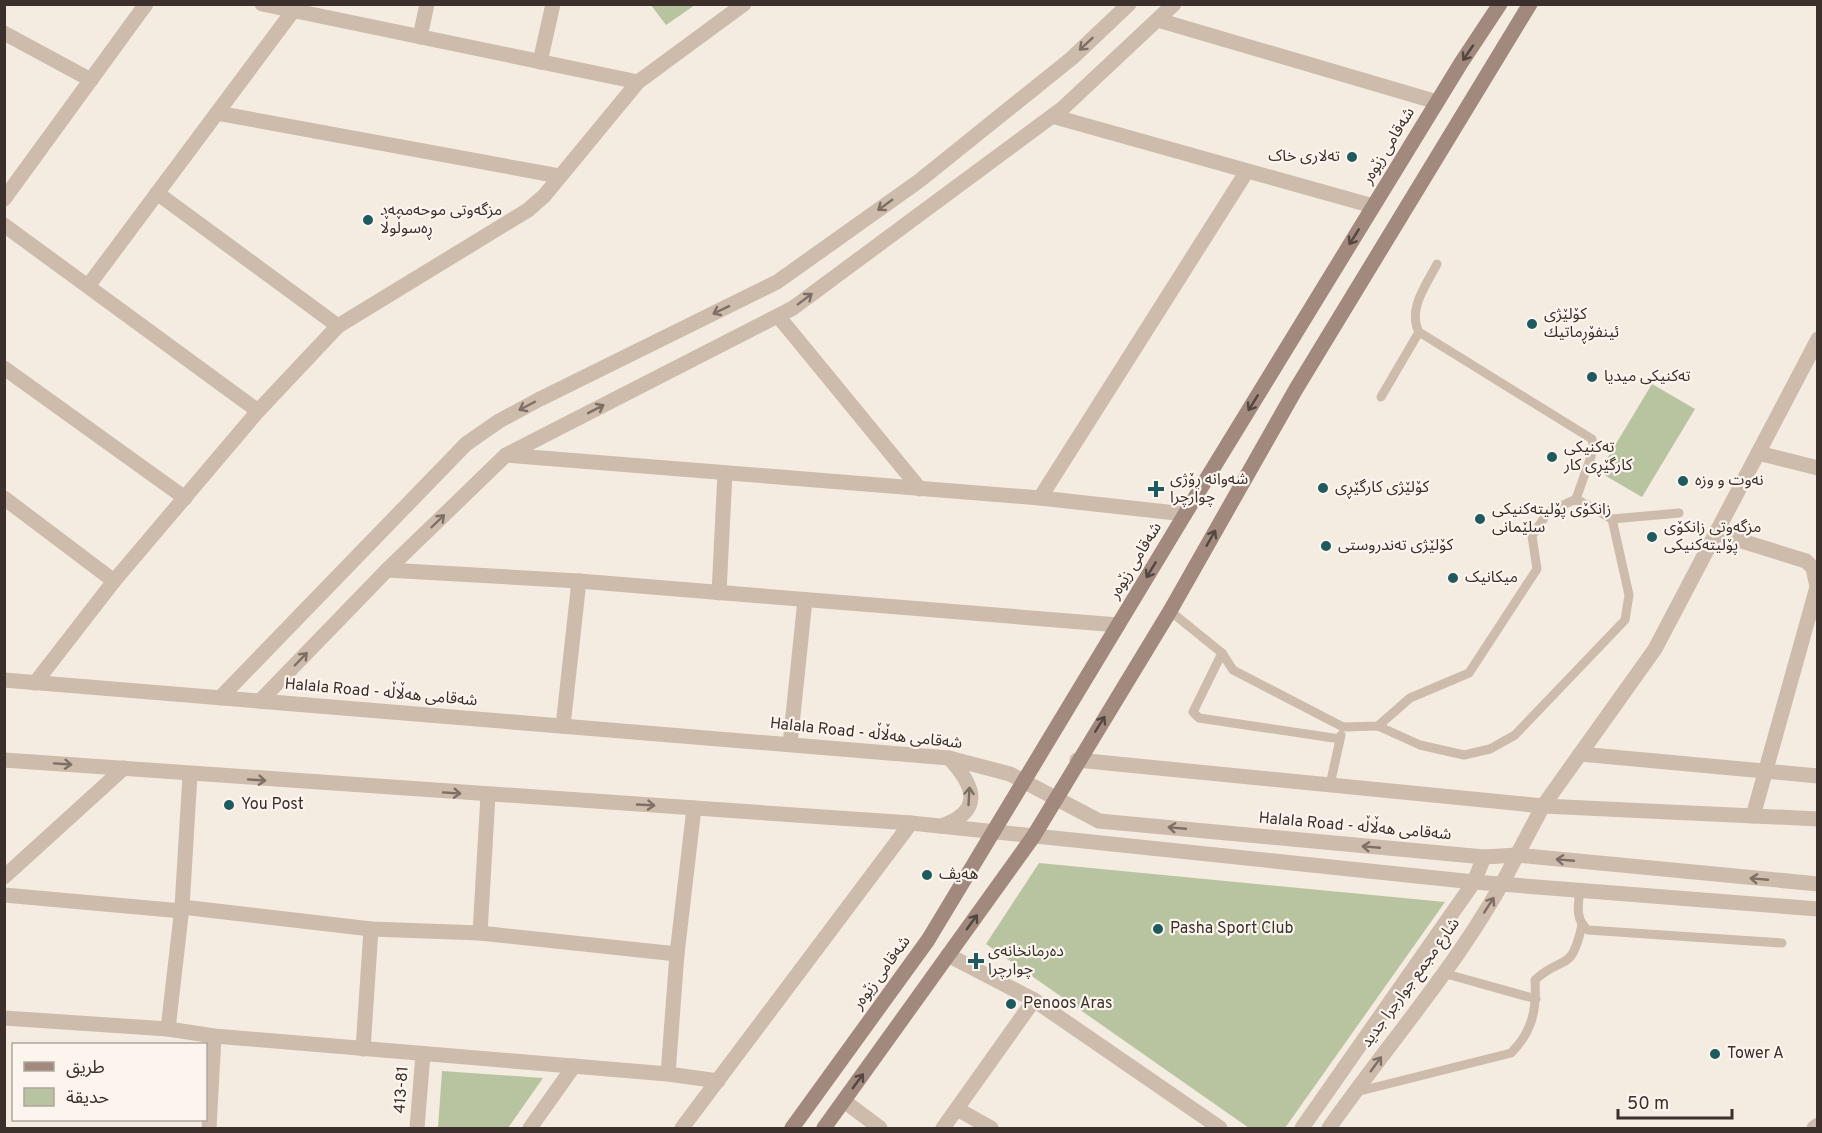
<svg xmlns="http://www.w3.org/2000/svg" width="1822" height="1133" font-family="Overpass,'Noto Sans Arabic',sans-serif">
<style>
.green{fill:#b8c4a0}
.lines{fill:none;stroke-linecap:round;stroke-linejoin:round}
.service{stroke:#cdbbac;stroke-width:9}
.minor{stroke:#cdbbac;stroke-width:15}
.tertiary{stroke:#cdbbac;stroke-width:15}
.secondary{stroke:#a18a7d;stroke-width:15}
.oneway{stroke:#7d6f65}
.oneway2{stroke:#544640}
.poi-dot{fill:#1f5a5e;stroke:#fbf5ee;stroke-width:2}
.labels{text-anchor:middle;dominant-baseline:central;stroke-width:4.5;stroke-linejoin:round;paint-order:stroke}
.street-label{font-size:16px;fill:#3b302b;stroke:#fbf5ee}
.poi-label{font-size:16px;fill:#3b302b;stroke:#fbf5ee;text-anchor:start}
</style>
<rect width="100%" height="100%" fill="#f4ebe1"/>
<!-- green -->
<g class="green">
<path d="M 651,5 L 695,5 L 666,25 Z"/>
<path d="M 1652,384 L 1695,409 L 1642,497 L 1599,472 Z"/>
<path d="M 1039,863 L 1445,902 L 1285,1128 L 1249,1128 L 986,944 Z"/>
<path d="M 442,1071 L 543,1078 L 508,1128 L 438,1128 Z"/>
</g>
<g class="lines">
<!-- service -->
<g class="service">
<path d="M 1437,264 C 1427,284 1407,309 1419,332 L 1592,439 L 1594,448 L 1576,499"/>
<path d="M 1381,397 L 1419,332"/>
<path d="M 1170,611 L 1222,653 L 1233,670 L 1343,727 L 1378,726 L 1410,698 L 1469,673 L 1537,569 L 1532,536 L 1548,512 L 1576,499 L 1612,519 L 1679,513"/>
<path d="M 1222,653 L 1193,712 L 1199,718 L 1340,739"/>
<path d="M 1378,726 L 1420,745 L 1464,755 L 1490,749 L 1515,735 L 1625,620 L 1629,595 L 1612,519"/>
<path d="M 1330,785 L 1341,735"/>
<path d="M 1580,890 C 1578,905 1575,920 1588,930 L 1782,943"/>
<path d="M 1443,973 L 1536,999"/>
<path d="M 1356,1092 L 1511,1053 C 1532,1032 1537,1010 1535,980 C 1564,953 1571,975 1582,925"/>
</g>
<!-- minor -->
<g class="minor">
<path d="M 262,4 L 638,82"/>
<path d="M 1158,20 L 1437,102"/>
<path d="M 4,33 L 91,80"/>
<path d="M 420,37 L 427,4"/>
<path d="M 540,62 L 553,4"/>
<path d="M 217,113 L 559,176"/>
<path d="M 1052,116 L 1373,206"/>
<path d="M 157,193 L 338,326"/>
<path d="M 4,199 L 146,4"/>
<path d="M 4,225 L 258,411"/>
<path d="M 88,286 L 293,11"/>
<path d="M 778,316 L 920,489"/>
<path d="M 4,368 L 185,498"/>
<path d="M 1758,453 L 1818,468"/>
<path d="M 506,455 L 1040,498 L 1185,514"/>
<path d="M 4,498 L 114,581"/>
<path d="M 1040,498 L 1247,171"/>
<path d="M 1716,533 L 1806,561 L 1813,568 L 1817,587 L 1753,816"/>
<path d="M 387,570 L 579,581 L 1118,625"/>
<path d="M 719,593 L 725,473"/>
<path d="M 35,683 L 114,581 L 258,411 L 338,326 L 528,210 L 544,196 L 638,82 L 744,4"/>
<path d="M 220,698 L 466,444 L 499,421 L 538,400 L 777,282 L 919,181 L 1072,58 L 1129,4"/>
<path d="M 260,701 L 387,570 L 506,455 L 793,308 L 1063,108 L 1174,4"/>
<path d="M 563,726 L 579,581"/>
<path d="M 790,744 L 805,600"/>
<path d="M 1580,754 L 1818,776"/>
<path d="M 1077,760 L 1543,806 L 1818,819"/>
<path d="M 1517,855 L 1543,806 L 1655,649 L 1818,339"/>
<path d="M 4,877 L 124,768"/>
<path d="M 4,895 L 182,911"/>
<path d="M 182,907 L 371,929 L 480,933 L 677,954"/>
<path d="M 480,933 L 488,795"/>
<path d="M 948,955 L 1034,1000 L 1220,1128"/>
<path d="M 4,1018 L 168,1029 L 214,1036 L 668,1074 L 718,1081"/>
<path d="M 168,1029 L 182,907 L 190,775"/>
<path d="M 363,1049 L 371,929"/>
<path d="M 668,1074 L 677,954 L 694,808"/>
<path d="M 844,1101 L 880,1128"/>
<path d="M 957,1109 L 991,1128"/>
<path d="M 209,1128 L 214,1036"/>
<path d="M 417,1128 L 423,1054"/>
<path d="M 530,1128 L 574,1066"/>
<path d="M 682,1128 L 911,823"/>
<path d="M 943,1128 L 1034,1000"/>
<path d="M 1814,1128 L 1818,1125"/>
</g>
<!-- tertiary -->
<g class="tertiary">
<path d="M 4,680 L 949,758 L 1010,774 L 1099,821 L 1484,857 L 1517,855 L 1818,884"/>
<path d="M 4,760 L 911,823 L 1474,882 L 1818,909"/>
<path d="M 941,826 C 985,811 974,785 949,758"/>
<path d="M 1302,1128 L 1474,882 L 1484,857"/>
<path d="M 1329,1128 C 1392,1038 1468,954 1517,855"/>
</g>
<!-- secondary -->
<g class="secondary">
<path d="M 792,1128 L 928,940 L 1185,514 L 1461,63 L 1500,4"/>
<path d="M 824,1128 L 1033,837 L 1170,611 L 1296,389 L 1530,4"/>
</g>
</g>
<!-- one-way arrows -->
<defs><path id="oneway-shaft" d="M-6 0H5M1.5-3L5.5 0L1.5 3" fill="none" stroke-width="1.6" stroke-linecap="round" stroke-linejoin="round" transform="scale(1.5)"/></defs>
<g class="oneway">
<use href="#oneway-shaft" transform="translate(1086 44) rotate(137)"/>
<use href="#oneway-shaft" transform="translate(885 205) rotate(144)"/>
<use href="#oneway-shaft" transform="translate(805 299) rotate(-37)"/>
<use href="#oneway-shaft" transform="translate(721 310) rotate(154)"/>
<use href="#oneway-shaft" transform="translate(527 406) rotate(152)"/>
<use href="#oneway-shaft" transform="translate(596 409) rotate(-27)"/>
<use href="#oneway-shaft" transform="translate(438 521) rotate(-44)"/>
<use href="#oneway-shaft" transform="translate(301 659) rotate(-46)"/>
<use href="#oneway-shaft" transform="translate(63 764) rotate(4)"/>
<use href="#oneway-shaft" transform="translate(257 780) rotate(4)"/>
<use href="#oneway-shaft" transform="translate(452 793) rotate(4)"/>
<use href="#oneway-shaft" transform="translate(969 796) rotate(-87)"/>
<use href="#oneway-shaft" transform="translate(646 805) rotate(3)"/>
<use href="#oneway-shaft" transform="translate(1177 828) rotate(-175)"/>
<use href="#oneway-shaft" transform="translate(1371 847) rotate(-175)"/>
<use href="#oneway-shaft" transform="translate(1565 860) rotate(-175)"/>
<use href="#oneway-shaft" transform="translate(1759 879) rotate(-175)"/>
<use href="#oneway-shaft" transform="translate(1489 905) rotate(-57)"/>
<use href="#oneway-shaft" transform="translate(1376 1064) rotate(-54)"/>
</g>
<g class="oneway2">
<use href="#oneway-shaft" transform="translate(1468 53) rotate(124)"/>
<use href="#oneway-shaft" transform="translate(1354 237) rotate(122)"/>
<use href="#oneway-shaft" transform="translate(1253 403) rotate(122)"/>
<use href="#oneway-shaft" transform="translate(1211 538) rotate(-60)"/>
<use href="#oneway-shaft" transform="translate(1151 570) rotate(121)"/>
<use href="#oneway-shaft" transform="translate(1100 724) rotate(-58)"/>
<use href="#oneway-shaft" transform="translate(972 922) rotate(-54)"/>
<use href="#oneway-shaft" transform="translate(858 1081) rotate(-54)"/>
</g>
<!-- markers -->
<g class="poi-dot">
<circle cx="1352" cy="157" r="6"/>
<circle cx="368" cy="220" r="6"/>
<circle cx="1532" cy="324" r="6"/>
<circle cx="1592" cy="377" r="6"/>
<circle cx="1552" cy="457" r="6"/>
<circle cx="1683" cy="481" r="6"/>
<circle cx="1323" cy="488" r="6"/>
<path d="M1153 480h6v6h6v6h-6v6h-6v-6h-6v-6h6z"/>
<circle cx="1480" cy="519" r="6"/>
<circle cx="1652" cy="537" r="6"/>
<circle cx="1326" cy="546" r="6"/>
<circle cx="1453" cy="578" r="6"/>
<circle cx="229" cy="805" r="6"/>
<circle cx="927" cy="875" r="6"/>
<circle cx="1158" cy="929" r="6"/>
<path d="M973 952h6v6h6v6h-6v6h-6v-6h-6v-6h6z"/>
<circle cx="1011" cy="1004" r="6"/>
<circle cx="1715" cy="1054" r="6"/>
</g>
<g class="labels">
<!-- street labels -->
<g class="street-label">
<text transform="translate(1389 146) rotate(-59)">شەقامی زێوەر</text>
<text transform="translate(1136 561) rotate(-59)">شەقامی زێوەر</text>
<text transform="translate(381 693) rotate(5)">Halala Road - شەقامی هەڵاڵە</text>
<text transform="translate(866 734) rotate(6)">Halala Road - شەقامی هەڵاڵە</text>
<text transform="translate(1355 827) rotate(5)">Halala Road - شەقامی هەڵاڵە</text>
<text transform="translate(882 973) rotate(-54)">شەقامی زێوەر</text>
<text transform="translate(1411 983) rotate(-54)">شارع مجمع جوارجرا جديد</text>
<text transform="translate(402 1090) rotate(-86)">413-81</text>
</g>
<!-- poi labels -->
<g class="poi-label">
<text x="1340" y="157" text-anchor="end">تەلاری خاک</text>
<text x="380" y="211">مزگەوتی موحەممەد<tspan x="380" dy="18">ڕەسوڵوڵا</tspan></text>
<text x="1544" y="315">کۆلێژی<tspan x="1544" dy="18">ئینفۆڕماتیك</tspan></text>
<text x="1604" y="377">تەکنیکی میدیا</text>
<text x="1564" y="448">تەکنیکی<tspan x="1564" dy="18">کارگێڕی کار</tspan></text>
<text x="1170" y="480">شەوانە ڕۆژی<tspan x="1170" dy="18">چوارچرا</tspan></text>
<text x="1695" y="481">نەوت و وزە</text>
<text x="1335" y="488">کۆلێژی کارگێڕی</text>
<text x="1492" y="510">زانکۆی پۆلیتەکنیکی<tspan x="1492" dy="18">سلێمانی</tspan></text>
<text x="1664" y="528">مزگەوتی زانکۆی<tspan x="1664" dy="18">پۆلیتەکنیکی</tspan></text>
<text x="1338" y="546">کۆلێژی تەندروستی</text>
<text x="1465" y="578">میکانیک</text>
<text x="241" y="805">You Post</text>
<text x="939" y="875">ھەیڤ</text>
<text x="1170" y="929">Pasha Sport Club</text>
<text x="988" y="952">دەرمانخانەی<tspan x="988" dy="18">چوارچرا</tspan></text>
<text x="1023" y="1004">Penoos Aras</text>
<text x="1727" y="1054">Tower A</text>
</g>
</g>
<!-- border -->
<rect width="1822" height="1133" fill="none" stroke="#3b302b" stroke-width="12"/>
<!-- legend -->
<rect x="12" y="1043" width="195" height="78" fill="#fbf5ee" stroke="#aea6a0" stroke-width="1.5"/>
<rect x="24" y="1062" width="30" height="9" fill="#a18a7d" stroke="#aea6a0" stroke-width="1.5"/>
<text x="66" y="1073" font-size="18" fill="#3b302b">طريق</text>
<rect x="24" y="1088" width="30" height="18" fill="#b8c4a0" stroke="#aea6a0" stroke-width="1.5"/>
<text x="66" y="1103" font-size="18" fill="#3b302b">حديقة</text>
<!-- scale -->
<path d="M1618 1109v9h114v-9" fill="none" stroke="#3b302b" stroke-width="3"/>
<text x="1627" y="1109" font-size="18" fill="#3b302b" stroke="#fbf5ee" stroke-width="4.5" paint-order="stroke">50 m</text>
</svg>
